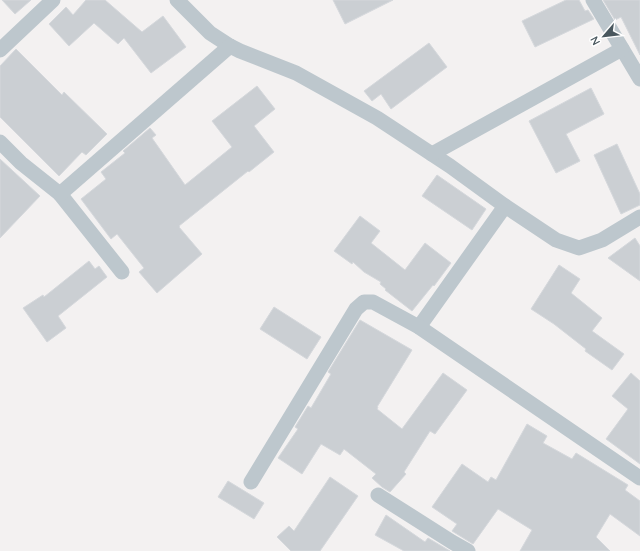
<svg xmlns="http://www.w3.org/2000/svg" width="640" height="551" font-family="Quicksand,sans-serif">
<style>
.building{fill:#cbcfd3;stroke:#d5d8dc}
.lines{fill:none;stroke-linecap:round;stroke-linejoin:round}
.street{stroke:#bdc7cd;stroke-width:15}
</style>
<rect width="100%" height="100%" fill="#f3f1f1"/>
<!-- building -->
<g class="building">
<path d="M 2,0 L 31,0 L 15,14 Z"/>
<path d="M 86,0 L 105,0 L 142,32 L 163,16 L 186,47 L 151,73 L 124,38 L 118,44 L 94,23 L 69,46 L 49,24 L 66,7 L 73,15 Z"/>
<path d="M 333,0 L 393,0 L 345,24 Z"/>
<path d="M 566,0 L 579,0 L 585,11 L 588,10 L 594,19 L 535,47 L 522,21 Z"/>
<path d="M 603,0 L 640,0 L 640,55 L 621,17 L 615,20 Z"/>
<path d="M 429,43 L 447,67 L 391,109 L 381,94 L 372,101 L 364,91 Z"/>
<path d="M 16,49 L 62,95 L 64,92 L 107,134 L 86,155 L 82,152 L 59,176 L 0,117 L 0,66 Z"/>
<path d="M 257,86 L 275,109 L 254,126 L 274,152 L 249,172 L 248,171 L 179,226 L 180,227 L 179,227 L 202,254 L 157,293 L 139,272 L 144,268 L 117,234 L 111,239 L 81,199 L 106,179 L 101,172 L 125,153 L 123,151 L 150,128 L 156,135 L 152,138 L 185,185 L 232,147 L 212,121 Z"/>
<path d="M 591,88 L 604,114 L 566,134 L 580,161 L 556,173 L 529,121 Z"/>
<path d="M 617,144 L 640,194 L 640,205 L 621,214 L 594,155 Z"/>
<path d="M 0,159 L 40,196 L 0,238 Z"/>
<path d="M 437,175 L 486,209 L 472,230 L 422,196 Z"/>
<path d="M 360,216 L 380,231 L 371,243 L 405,270 L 425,243 L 451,263 L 434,286 L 433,285 L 412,311 L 385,290 L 386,289 L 380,284 L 381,282 L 364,272 L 353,262 L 352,264 L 334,251 Z"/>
<path d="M 635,238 L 640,246 L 640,281 L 608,258 Z"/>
<path d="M 89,261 L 95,269 L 99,266 L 107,277 L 58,316 L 66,328 L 47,342 L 23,308 L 43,295 L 44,297 Z"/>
<path d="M 559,265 L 580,279 L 571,293 L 602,318 L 592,331 L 624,354 L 612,370 L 585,351 L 586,349 L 554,324 L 531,309 Z"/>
<path d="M 274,307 L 321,337 L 307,359 L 260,329 Z"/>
<path d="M 360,320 L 412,350 L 377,407 L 378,407 L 377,409 L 402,429 L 443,373 L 467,390 L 435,434 L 430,431 L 404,472 L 406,474 L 390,492 L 382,487 L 372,478 L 376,474 L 344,449 L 340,455 L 321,444 L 302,474 L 278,458 L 298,429 L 295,427 L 308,406 L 311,408 L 331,374 L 328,372 Z"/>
<path d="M 631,373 L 640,381 L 640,464 L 606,439 L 628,409 L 612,396 Z"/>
<path d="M 527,424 L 547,436 L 543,443 L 572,459 L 576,453 L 628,485 L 625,490 L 640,501 L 640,536 L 610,514 L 596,537 L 610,551 L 520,551 L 532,530 L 498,509 L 473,544 L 452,531 L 457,524 L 432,507 L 462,464 L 488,482 L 491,477 L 496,480 Z"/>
<path d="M 330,477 L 358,496 L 320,551 L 291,551 L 277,537 L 289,526 L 294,531 Z"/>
<path d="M 228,481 L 264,503 L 254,519 L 218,497 Z"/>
<path d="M 386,515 L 425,542 L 428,538 L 450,551 L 404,551 L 375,535 Z"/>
</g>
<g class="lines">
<!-- street -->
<g class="street">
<path d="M 177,0 L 210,33 L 230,46 L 240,51 L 296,73 L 377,118 L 450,166 L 505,206 L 556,240 L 579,248 L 602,240 L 640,217"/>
<path d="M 593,0 L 640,79"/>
<path d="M 0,50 L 53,0"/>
<path d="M 0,142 L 21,163 L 60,194 L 122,272"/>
<path d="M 432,154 L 622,49"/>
<path d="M 60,194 L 230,46"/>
<path d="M 419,327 L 505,206"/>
<path d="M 251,482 L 356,309 L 364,302 L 373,302 L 419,327 L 640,478"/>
<path d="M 378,495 L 452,542 L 468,551"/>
</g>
</g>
<!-- north arrow -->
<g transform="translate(604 36) rotate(242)" stroke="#ffffff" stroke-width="3" paint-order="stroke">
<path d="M0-3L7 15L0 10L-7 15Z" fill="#49575e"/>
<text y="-6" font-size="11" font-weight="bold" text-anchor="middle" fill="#49575e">N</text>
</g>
</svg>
